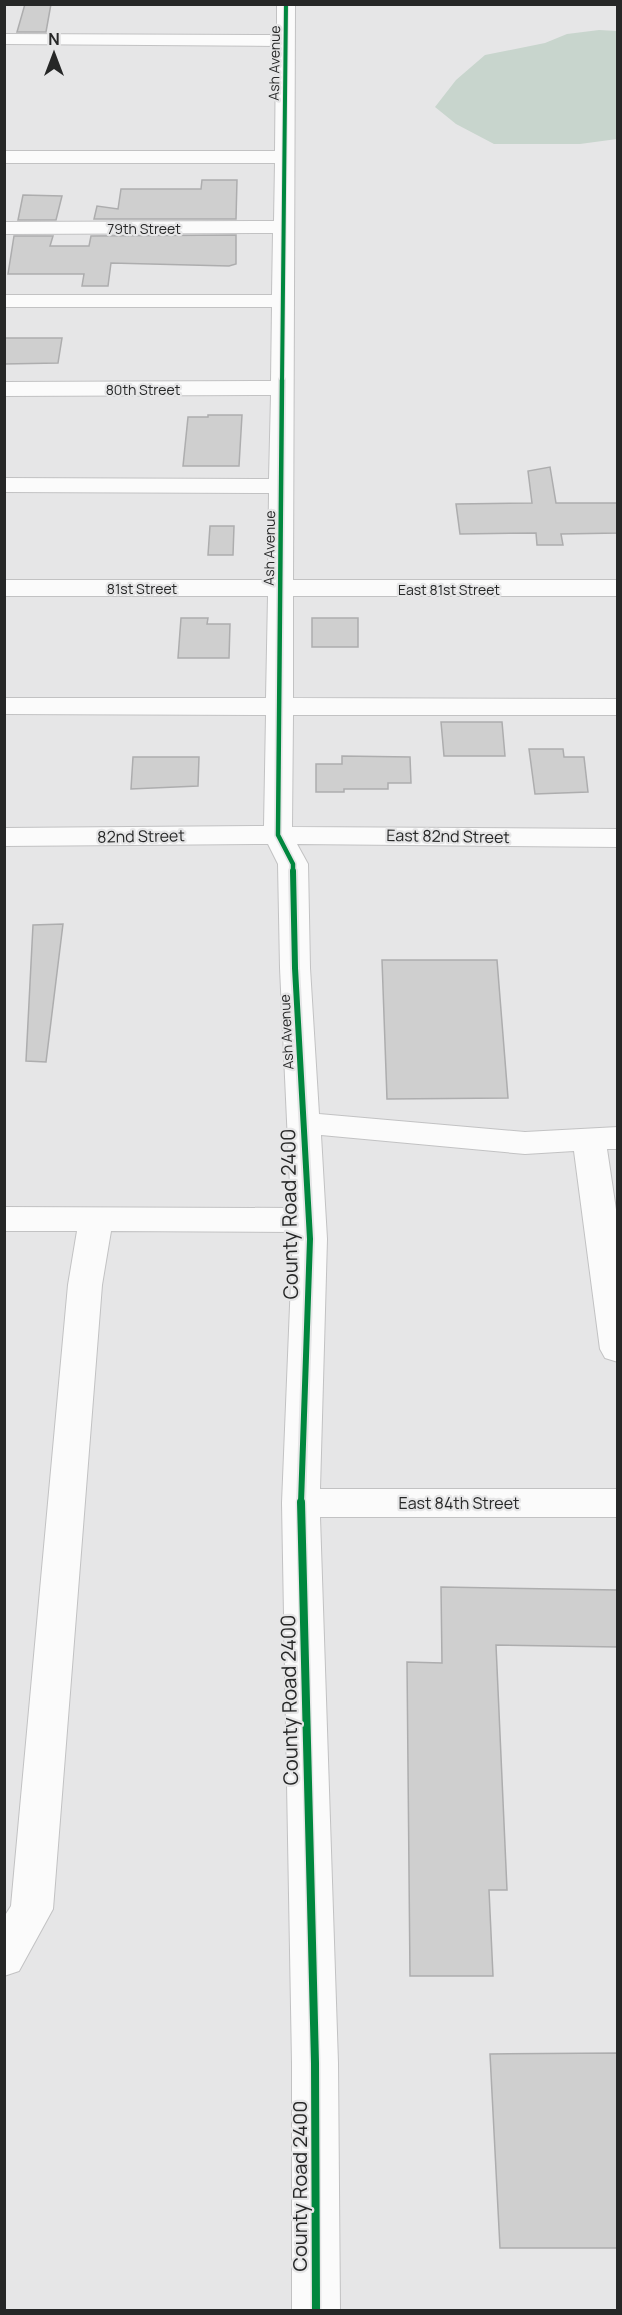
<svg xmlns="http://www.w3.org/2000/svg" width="622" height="2315" font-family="Manrope,sans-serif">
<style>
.green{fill:#c8d5cd}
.building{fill:#cfcfcf;stroke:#adadae;stroke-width:1.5}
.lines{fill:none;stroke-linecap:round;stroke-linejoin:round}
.minor-casing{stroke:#c2c2c3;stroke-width:2}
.minor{fill:#fbfbfb;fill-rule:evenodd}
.cycleway-far3-casing{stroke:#e6e6e7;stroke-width:6}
.cycleway-far2-casing{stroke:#e6e6e7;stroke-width:8}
.cycleway-far1-casing{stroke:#e6e6e7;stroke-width:10}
.cycleway-casing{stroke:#e6e6e7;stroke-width:11}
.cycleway-far3{stroke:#00873e;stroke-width:4}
.cycleway-far2{stroke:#00873e;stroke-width:4.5}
.cycleway-far1{stroke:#00873e;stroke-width:6}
.cycleway{stroke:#00873e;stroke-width:8}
.labels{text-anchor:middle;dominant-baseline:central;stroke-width:4.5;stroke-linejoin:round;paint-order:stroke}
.far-street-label{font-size:14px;fill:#262727;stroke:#e6e6e7}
.street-label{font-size:16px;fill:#262727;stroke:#e6e6e7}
.near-street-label{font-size:20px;fill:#262727;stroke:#e6e6e7}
</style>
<rect width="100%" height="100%" fill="#e6e6e7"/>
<!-- green -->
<path class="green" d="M 599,30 L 617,31 L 617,139 L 580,144 L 494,144 L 456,124 L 435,107 L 456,80 L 485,55 L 545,43 L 567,34 Z"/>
<!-- building -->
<g class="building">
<path d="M 25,4 L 51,4 L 46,32 L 17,32 Z"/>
<path d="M 202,180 L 237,180 L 236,219 L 94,219 L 97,206 L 118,209 L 121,189 L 201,189 Z"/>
<path d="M 23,195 L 62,196 L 56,220 L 18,220 Z"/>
<path d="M 236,235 L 236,264 L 229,266 L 111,263 L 108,286 L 82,286 L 84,274 L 8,274 L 14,236 L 53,236 L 50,246 L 89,246 L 91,236 Z"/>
<path d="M 4,338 L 62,338 L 58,363 L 4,364 Z"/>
<path d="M 208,415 L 242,415 L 239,466 L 183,466 L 188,417 L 208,417 Z"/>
<path d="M 550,467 L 556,503 L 618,503 L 618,533 L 561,534 L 563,545 L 537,545 L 536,533 L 460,534 L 456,504 L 532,503 L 528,471 Z"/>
<path d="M 210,526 L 234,526 L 233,555 L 208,555 Z"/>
<path d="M 181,618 L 208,618 L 207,624 L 230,624 L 229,658 L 178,658 Z"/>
<rect x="312" y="618" width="46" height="29"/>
<path d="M 441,722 L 502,722 L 505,756 L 444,756 Z"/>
<path d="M 529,749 L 563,749 L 564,757 L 584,757 L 588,792 L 535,794 Z"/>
<path d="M 342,756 L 410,757 L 411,783 L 388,783 L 388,789 L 344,789 L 344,792 L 316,792 L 316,764 L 342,764 Z"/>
<path d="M 133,757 L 199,757 L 198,786 L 131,789 Z"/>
<path d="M 63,924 L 46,1062 L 26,1061 L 33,925 Z"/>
<path d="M 382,960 L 497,960 L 508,1098 L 387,1099 Z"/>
<path d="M 441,1587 L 618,1590 L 618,1647 L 496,1645 L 507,1890 L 489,1890 L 493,1976 L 410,1976 L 407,1662 L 442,1663 Z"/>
<path d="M 618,2053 L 618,2248 L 500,2248 L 490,2054 Z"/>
</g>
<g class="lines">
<!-- minor casing -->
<g class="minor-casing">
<path id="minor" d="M 277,4 L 295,4 L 293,580 L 618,580 L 618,596 L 293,596 L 293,698 L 618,699 L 618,715 L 293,715 L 292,827 L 618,829 L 618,847 L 297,844 L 308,864 L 310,968 L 319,1114 L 525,1132 L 618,1127 L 618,1149 L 607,1149 L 618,1223 L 618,1362 L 605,1358 L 600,1349 L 574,1151 L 525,1154 L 321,1135 L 327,1239 L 320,1489 L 618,1489 L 618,1517 L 320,1517 L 338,2063 L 340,2310 L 292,2310 L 292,2063 L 282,1503 L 293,1232 L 111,1231 L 102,1285 L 53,1909 L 19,1971 L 4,1976 L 4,1917 L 11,1906 L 68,1285 L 77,1231 L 4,1231 L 4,1207 L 291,1208 L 280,968 L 278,864 L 268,844 L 4,846 L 4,828 L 264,826 L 266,715 L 4,714 L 4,698 L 266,698 L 268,596 L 4,596 L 4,580 L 268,580 L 269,493 L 4,492 L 4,478 L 269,479 L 271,395 L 4,396 L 4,382 L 271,381 L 272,307 L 4,307 L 4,295 L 272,295 L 273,233 L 4,234 L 4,222 L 274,221 L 275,163 L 4,163 L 4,151 L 275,151 L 276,46 L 4,44 L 4,34 L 277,35 Z"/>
</g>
<!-- minor -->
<use href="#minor" class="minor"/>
<!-- cycleway-far3 casing -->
<g class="cycleway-far3-casing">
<path id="cycleway-far3" d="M 282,382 L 286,4"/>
</g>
<!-- cycleway-far2 casing -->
<g class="cycleway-far2-casing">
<path id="cycleway-far2" d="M 282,380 L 278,835 L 293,864 L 293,872"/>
</g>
<!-- cycleway-far1 casing -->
<g class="cycleway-far1-casing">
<path id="cycleway-far1" d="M 293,871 L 295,968 L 310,1239 L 301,1503"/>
</g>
<!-- cycleway casing -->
<g class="cycleway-casing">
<path id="cycleway" d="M 301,1502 L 315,2063 L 316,2310"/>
</g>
<!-- cycleway-far3 -->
<use href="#cycleway-far3" class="cycleway-far3"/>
<!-- cycleway-far2 -->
<use href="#cycleway-far2" class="cycleway-far2"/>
<!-- cycleway-far1 -->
<use href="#cycleway-far1" class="cycleway-far1"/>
<!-- cycleway -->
<use href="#cycleway" class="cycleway"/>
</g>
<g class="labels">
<!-- far-street labels -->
<g class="far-street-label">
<text transform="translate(274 63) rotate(-89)">Ash Avenue</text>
<text x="144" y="228">79th Street</text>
<text x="143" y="389">80th Street</text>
<text transform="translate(269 548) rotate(-89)">Ash Avenue</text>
<text x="142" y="588">81st Street</text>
<text x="449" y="589">East 81st Street</text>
<text transform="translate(286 1032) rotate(-93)">Ash Avenue</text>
</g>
<!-- street labels -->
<g class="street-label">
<text transform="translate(141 836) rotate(-1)">82nd Street</text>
<text transform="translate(448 836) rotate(1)">East 82nd Street</text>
<text x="459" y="1503">East 84th Street</text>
</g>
<!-- near-street labels -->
<g class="near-street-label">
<text transform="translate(289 1214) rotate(-91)">County Road 2400</text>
<text transform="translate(289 1700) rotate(-91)">County Road 2400</text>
<text transform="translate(299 2186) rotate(-90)">County Road 2400</text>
</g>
</g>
<!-- border -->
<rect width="622" height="2315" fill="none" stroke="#262727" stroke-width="12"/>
<!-- north arrow -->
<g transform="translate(54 54)" stroke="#e6e6e7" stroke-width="4.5" paint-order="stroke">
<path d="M0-4.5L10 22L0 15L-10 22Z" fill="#262727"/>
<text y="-9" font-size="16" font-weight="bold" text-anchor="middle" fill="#262727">N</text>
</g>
</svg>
